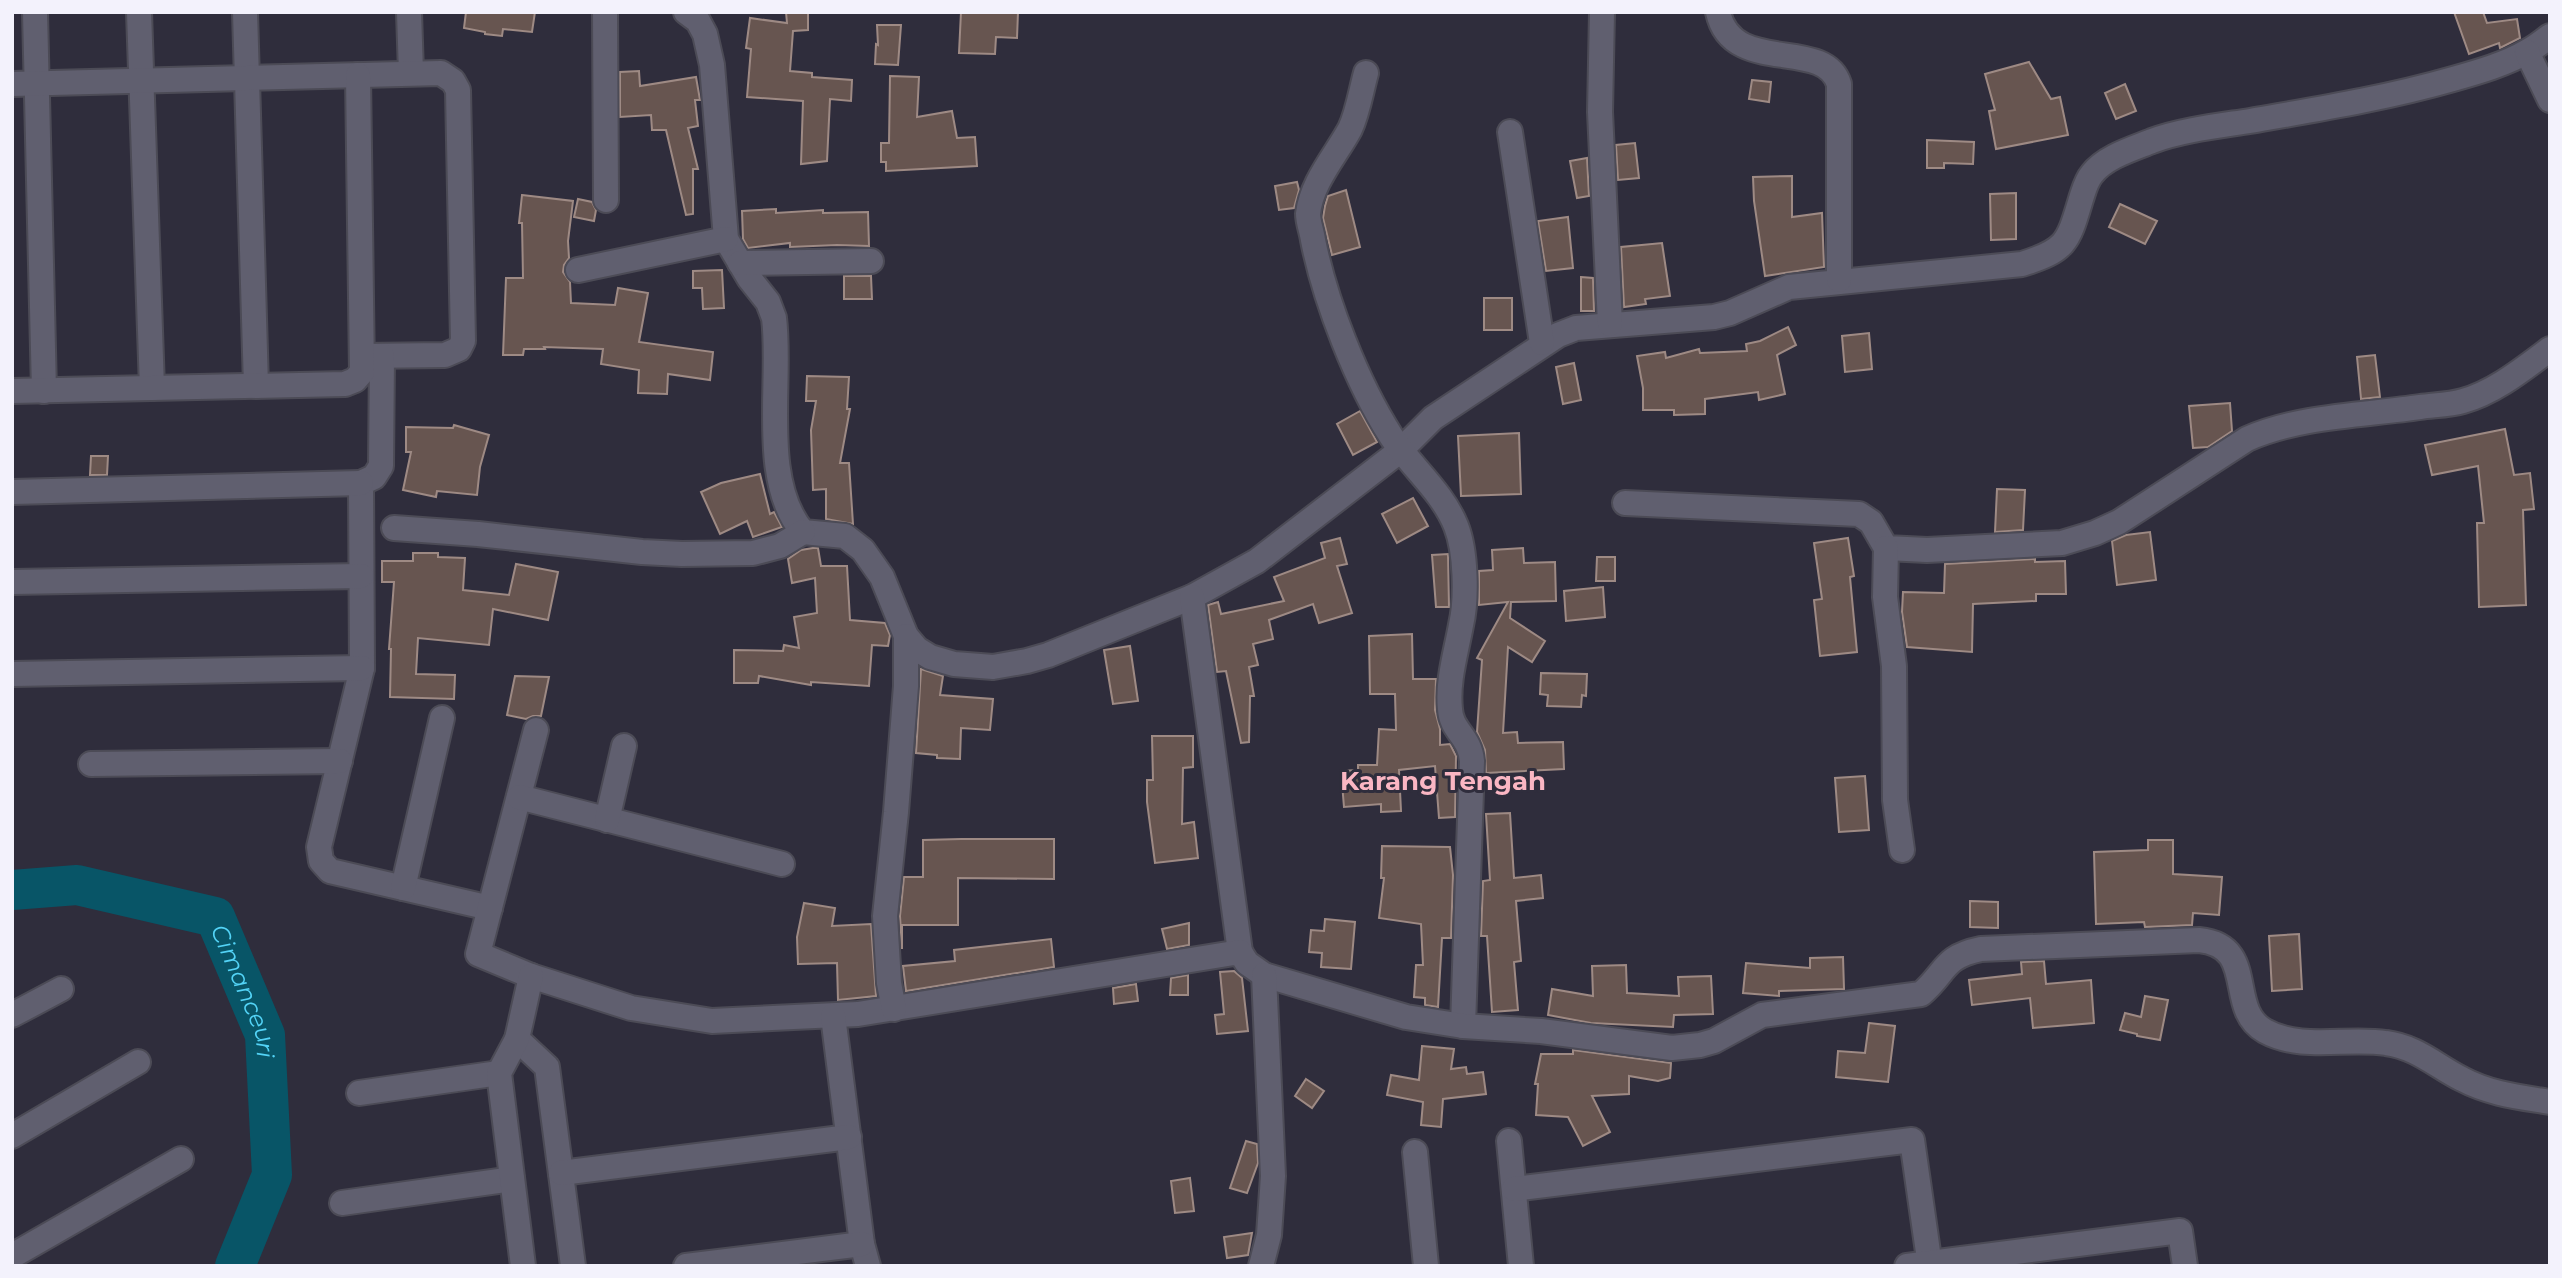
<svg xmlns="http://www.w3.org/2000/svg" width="2562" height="1278" font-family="Montserrat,sans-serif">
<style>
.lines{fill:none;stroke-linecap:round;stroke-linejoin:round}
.river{stroke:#085567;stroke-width:40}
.building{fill:#675550;stroke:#9e8a84;stroke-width:2}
.street-casing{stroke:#4c4b56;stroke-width:28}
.street{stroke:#605f6f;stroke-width:24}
.labels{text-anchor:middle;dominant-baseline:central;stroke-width:6;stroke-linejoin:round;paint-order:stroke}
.water-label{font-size:24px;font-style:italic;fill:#53d3f6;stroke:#2f2d3c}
.quarter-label{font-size:26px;font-weight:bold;fill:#fab6c3;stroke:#2f2d3c}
</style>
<rect width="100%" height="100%" fill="#2f2d3c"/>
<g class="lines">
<!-- river -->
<path class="river" id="s1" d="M 12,890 L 77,885 L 215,917 L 265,1035 L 272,1175 L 235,1266"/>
</g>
<!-- building -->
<g class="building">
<path d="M 466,12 L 535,12 L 532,32 L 503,29 L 502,36 L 485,34 L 485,32 L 464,28 Z"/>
<path d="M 786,12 L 808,12 L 808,30 L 793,31 L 790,71 L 812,73 L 812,77 L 852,80 L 851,101 L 830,99 L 827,161 L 801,164 L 803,101 L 747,97 L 751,49 L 746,48 L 750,18 L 787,23 Z"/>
<path d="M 961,12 L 1018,12 L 1017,38 L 996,37 L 995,54 L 959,53 Z"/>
<path d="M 2454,12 L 2483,12 L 2487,23 L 2517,19 L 2520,38 L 2500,48 L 2499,43 L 2469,54 Z"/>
<path d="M 877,25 L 901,25 L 898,65 L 875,64 L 876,44 L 878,45 Z"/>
<path d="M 2029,62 L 2051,99 L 2060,97 L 2068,135 L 1996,149 L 1989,111 L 1995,110 L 1985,74 Z"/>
<path d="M 639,71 L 640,86 L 696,77 L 700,100 L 695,100 L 698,126 L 688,128 L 698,169 L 693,169 L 693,214 L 686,215 L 666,130 L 652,130 L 651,115 L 620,117 L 620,72 Z"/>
<path d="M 890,76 L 919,77 L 917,117 L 952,111 L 957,138 L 975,137 L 977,166 L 886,171 L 886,162 L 881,162 L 881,143 L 889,143 Z"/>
<path d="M 1752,80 L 1771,82 L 1769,102 L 1749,99 Z"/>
<path d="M 2125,84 L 2136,111 L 2116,119 L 2105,93 Z"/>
<path d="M 1927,140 L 1974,142 L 1973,164 L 1944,163 L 1944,168 L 1927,168 Z"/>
<path d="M 1635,143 L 1639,178 L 1618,180 L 1616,145 Z"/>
<path d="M 1587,158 L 1589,196 L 1577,198 L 1570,161 Z"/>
<path d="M 1792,176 L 1792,217 L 1822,213 L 1824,267 L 1765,276 L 1754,201 L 1753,177 Z"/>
<path d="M 1297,182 L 1299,190 L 1294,208 L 1279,210 L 1275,186 Z"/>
<path d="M 1346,190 L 1360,247 L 1332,255 L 1323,218 L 1325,206 L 1328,196 Z"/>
<path d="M 2016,193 L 2016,239 L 1991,240 L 1990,194 Z"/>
<path d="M 522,195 L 573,201 L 568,241 L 569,258 L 564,265 L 563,272 L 570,282 L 571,303 L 615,305 L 618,288 L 648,293 L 639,342 L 713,352 L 710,380 L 668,374 L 667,394 L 638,393 L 639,370 L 601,364 L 603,349 L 544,347 L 545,349 L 524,349 L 523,355 L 503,355 L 506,278 L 523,278 L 522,223 L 519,223 Z"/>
<path d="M 578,199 L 592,202 L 596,210 L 594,221 L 574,217 Z"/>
<path d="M 2120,204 L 2157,221 L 2145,244 L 2109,227 Z"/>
<path d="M 776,209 L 776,213 L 823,210 L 823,213 L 868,212 L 869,246 L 837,245 L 790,247 L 790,243 L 748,248 L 743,239 L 742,211 Z"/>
<path d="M 1568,217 L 1573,268 L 1546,271 L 1538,221 Z"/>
<path d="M 1662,243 L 1670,296 L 1645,299 L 1646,304 L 1624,307 L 1621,247 Z"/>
<path d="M 722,270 L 724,308 L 703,309 L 702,288 L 693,288 L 693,271 Z"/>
<path d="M 844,276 L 871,276 L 872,299 L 844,299 Z"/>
<path d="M 1581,277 L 1593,278 L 1594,311 L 1581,311 Z"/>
<rect x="1484" y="298" width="28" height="32"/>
<path d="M 1788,327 L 1796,345 L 1777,355 L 1785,394 L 1759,400 L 1758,392 L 1705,399 L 1705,414 L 1674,415 L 1674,410 L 1643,410 L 1643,388 L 1637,356 L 1665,352 L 1666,358 L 1699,349 L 1700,353 L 1747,351 L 1746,344 L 1760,341 Z"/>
<path d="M 1869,333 L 1872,369 L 1845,372 L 1842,336 Z"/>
<path d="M 2375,355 L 2380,397 L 2361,399 L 2357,357 Z"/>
<path d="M 1574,363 L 1581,400 L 1563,404 L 1556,367 Z"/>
<path d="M 807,376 L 849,377 L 847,409 L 850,409 L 840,463 L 849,463 L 853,524 L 826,519 L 826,489 L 813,490 L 811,430 L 816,401 L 806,401 Z"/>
<path d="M 2230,403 L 2232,431 L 2208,447 L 2193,448 L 2189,406 Z"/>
<path d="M 1360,411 L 1377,442 L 1353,455 L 1337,424 Z"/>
<path d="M 454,425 L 489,435 L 480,467 L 477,495 L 437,491 L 436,497 L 403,490 L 411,452 L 406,452 L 406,427 L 453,428 Z"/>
<path d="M 2505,429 L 2514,475 L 2530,473 L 2534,509 L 2523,510 L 2526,605 L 2479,607 L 2477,523 L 2484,523 L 2478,466 L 2432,475 L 2425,445 Z"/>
<path d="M 1519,433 L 1521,494 L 1461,496 L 1458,436 Z"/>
<path d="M 91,456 L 108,456 L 107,475 L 90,475 Z"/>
<path d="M 760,474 L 770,514 L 774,512 L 782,527 L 753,537 L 747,521 L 720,534 L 701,492 L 721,483 Z"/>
<path d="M 1997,489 L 2025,490 L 2023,530 L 1995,532 Z"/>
<path d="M 1413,498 L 1428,526 L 1397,543 L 1382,514 Z"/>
<path d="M 2150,532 L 2156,580 L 2117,585 L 2112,541 L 2126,535 Z"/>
<path d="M 1340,538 L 1347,564 L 1337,566 L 1352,613 L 1319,623 L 1313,604 L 1269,620 L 1273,639 L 1253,644 L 1258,665 L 1249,667 L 1254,696 L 1250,696 L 1249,742 L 1241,743 L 1226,671 L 1217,672 L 1208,605 L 1218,602 L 1221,614 L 1284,601 L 1274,577 L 1325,558 L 1321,543 Z"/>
<path d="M 1848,538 L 1854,576 L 1850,577 L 1857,652 L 1820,656 L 1814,600 L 1822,599 L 1814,543 Z"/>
<path d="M 813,548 L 818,548 L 821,566 L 847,566 L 850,620 L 885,623 L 890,635 L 888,646 L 872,645 L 869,686 L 811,682 L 811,685 L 759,676 L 758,683 L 734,683 L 734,650 L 783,651 L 784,645 L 799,648 L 794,617 L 817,613 L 815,578 L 792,583 L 788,559 L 801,550 Z"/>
<path d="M 1523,548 L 1524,563 L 1555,562 L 1556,601 L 1511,602 L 1510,618 L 1545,641 L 1532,662 L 1508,647 L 1503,733 L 1517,732 L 1518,743 L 1563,742 L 1564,769 L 1486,773 L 1485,750 L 1477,732 L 1482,660 L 1477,658 L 1508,602 L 1479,605 L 1479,571 L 1493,570 L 1492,550 Z"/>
<path d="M 413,553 L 438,553 L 438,557 L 465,558 L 463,590 L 509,595 L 516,564 L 558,572 L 548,620 L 493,609 L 489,645 L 418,638 L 416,674 L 455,675 L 454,699 L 390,697 L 391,649 L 389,649 L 394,582 L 382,582 L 382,561 L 413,561 Z"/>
<path d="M 1448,554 L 1449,607 L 1436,607 L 1432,555 Z"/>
<path d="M 1597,557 L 1615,557 L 1615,581 L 1596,581 Z"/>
<path d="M 2035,559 L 2035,562 L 2065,561 L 2066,594 L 2036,594 L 2036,601 L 1973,604 L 1972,652 L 1907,647 L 1902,612 L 1903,592 L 1944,593 L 1945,564 Z"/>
<path d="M 1603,587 L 1605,617 L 1566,621 L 1564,591 Z"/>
<path d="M 1412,634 L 1413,679 L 1436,679 L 1435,710 L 1440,729 L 1440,745 L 1450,744 L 1456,756 L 1455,817 L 1439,818 L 1435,766 L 1399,770 L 1401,811 L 1381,812 L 1381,804 L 1344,807 L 1341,771 L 1358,770 L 1358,765 L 1377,765 L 1379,729 L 1396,730 L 1395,694 L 1370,694 L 1369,636 Z"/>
<path d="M 1130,646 L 1138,701 L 1113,704 L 1104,650 Z"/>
<path d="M 921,669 L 943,676 L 940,695 L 993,699 L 990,730 L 961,728 L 960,759 L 937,758 L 937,755 L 916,753 Z"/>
<path d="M 1541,673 L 1587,674 L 1586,696 L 1582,695 L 1581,707 L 1547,706 L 1548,695 L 1540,694 Z"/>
<path d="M 515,676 L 549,677 L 541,716 L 533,716 L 526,719 L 507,715 Z"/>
<path d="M 1152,736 L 1193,736 L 1193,767 L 1183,768 L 1182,824 L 1194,822 L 1198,858 L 1155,863 L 1147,802 L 1147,780 L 1153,780 Z"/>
<path d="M 1865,776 L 1869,830 L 1839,832 L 1835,778 Z"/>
<path d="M 1510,813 L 1514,878 L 1541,875 L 1543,898 L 1516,901 L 1521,961 L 1514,962 L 1518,1010 L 1492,1012 L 1487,936 L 1481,936 L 1483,881 L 1490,880 L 1486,814 Z"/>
<path d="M 961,839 L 1054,839 L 1054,879 L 958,878 L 958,925 L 902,925 L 902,949 L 900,916 L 904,877 L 923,877 L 923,840 Z"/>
<path d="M 2148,840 L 2173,840 L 2173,874 L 2222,877 L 2219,915 L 2193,913 L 2192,925 L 2145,927 L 2144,922 L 2096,924 L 2094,852 L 2148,850 Z"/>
<path d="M 1382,846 L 1450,847 L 1453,875 L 1451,938 L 1442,938 L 1438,1007 L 1425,1005 L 1425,998 L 1414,997 L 1416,965 L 1423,965 L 1421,924 L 1379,918 L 1384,878 L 1381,878 Z"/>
<path d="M 1970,901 L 1998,902 L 1998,928 L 1970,927 Z"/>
<path d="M 804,903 L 835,908 L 832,926 L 871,924 L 876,996 L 838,1000 L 837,963 L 798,964 L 797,937 Z"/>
<path d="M 1325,919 L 1355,922 L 1351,969 L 1321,967 L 1322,953 L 1309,952 L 1311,930 L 1324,931 Z"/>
<path d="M 1189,923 L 1189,945 L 1167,949 L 1162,929 Z"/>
<path d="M 2299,934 L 2302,989 L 2272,991 L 2269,936 Z"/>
<path d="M 1051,939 L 1054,967 L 906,991 L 903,966 L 955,961 L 954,950 Z"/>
<path d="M 1843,957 L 1844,989 L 1779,991 L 1779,996 L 1743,993 L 1746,963 L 1810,968 L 1810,958 Z"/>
<path d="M 2044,961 L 2046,984 L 2091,980 L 2094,1023 L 2033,1028 L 2030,998 L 1972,1005 L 1969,980 L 2022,974 L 2021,962 Z"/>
<path d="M 1626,965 L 1627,993 L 1679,996 L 1678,977 L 1711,976 L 1713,1014 L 1674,1015 L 1673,1027 L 1591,1023 L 1548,1015 L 1552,989 L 1593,996 L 1592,966 Z"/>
<path d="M 1234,971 L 1242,978 L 1248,1031 L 1217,1034 L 1215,1015 L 1224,1014 L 1220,972 Z"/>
<path d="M 1188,975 L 1188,995 L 1170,995 L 1171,978 Z"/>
<path d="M 1136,984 L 1138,1001 L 1114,1004 L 1113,988 Z"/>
<path d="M 2145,996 L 2168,1000 L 2160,1040 L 2137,1036 L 2137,1034 L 2120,1030 L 2125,1013 L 2141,1017 Z"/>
<path d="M 1869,1023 L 1895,1026 L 1888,1082 L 1836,1077 L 1838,1051 L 1865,1053 Z"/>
<path d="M 1422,1046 L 1454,1049 L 1451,1069 L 1466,1067 L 1467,1074 L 1483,1072 L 1486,1094 L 1443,1099 L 1441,1127 L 1421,1125 L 1423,1102 L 1387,1095 L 1391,1075 L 1419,1080 Z"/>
<path d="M 1573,1050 L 1671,1063 L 1670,1078 L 1658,1081 L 1629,1076 L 1629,1094 L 1592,1096 L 1610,1132 L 1583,1146 L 1568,1117 L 1536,1115 L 1538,1084 L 1535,1084 L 1541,1054 L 1573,1054 Z"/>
<path d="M 1306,1079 L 1324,1091 L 1312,1108 L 1295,1096 Z"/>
<path d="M 1246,1141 L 1257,1144 L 1258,1163 L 1247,1193 L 1230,1188 Z"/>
<path d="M 1190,1178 L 1194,1211 L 1175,1213 L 1171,1181 Z"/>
<path d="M 1252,1233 L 1248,1255 L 1227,1258 L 1224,1237 Z"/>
</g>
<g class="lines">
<!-- street casing -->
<g class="street-casing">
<g id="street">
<path d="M 35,12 L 44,391"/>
<path d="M 139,12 L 152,388"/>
<path d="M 245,12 L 256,386"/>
<path d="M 409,12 L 411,73"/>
<path d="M 605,12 L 606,200"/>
<path d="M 686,12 L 698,21 L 705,34 L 712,65 L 726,239 L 749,278 L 768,302 L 774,318 C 782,380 759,481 803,532 L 845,536 L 863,550 L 882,577 L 906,636 L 917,649 L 930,657 L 954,664 L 993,667 L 1027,661 L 1048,655 L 1192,597 L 1257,561 L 1401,450 L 1433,418 L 1558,335 L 1576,328 L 1714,317 L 1730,313 L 1789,287 L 2022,264 C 2067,250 2068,242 2081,199 C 2084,190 2086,181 2092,174 C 2105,157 2132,149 2152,141 C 2182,130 2218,126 2250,121 C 2319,109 2387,98 2453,79 C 2478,72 2506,64 2528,51 C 2536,47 2543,41 2550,36"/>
<path d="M 1602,12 L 1600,112 L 1610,324"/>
<path d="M 1718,12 C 1732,77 1824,36 1839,84 L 1839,280"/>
<path d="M 2527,52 L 2550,100"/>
<path d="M 1366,73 C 1361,91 1358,112 1350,129 C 1336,155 1311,183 1308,214 C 1308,222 1312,232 1313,240 C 1325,301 1357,383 1391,436 C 1411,467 1442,491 1456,526 C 1466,551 1467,599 1461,625 C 1456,653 1447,681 1450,709 C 1451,731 1470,736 1472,761 L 1463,1026"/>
<path d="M 12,84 L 441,73 L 453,81 L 458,90 L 463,341 L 459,349 L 445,355 L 362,356"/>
<path d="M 1510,132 L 1542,343"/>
<path d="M 740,263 L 871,261"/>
<path d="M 578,270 L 726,239"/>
<path d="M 382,356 L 381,466 L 374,477 L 361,483 L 362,668 L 319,847 L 321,861 L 330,871 L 490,908"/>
<path d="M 12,391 L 345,384 L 355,380 L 362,372 L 358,75"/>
<path d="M 12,492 L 361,483"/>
<path d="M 1625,503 L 1859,514 L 1871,522 L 1886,548 L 1927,550 L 2062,543 L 2095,533 L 2119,522 L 2247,439 C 2298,416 2365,415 2420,407 C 2434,405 2449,405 2463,401 C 2495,392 2523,369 2550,349"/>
<path d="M 394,528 L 478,534 L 642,552 L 682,554 L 753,553 L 780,546 L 803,532"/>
<path d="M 1886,548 L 1885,597 L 1894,666 L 1895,800 L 1902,850"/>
<path d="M 12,582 L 361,576"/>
<path d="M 1192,597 L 1240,952"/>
<path d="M 12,674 L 362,668"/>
<path d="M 536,730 L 478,954 L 531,976 L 631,1008 L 712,1021 L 858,1014 L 1240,952 L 1247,963 L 1264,975 L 1406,1017 L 1463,1026 L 1541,1031 L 1672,1048 L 1700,1045 L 1714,1041 L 1762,1015 L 1921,994 C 1947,972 1942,957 1981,949 L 2199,940 C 2259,946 2225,1009 2265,1031 C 2301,1051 2347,1037 2386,1043 C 2417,1047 2436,1066 2462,1079 C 2490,1094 2520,1097 2550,1102"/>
<path d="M 91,764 L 340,761"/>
<path d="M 519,797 L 782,864"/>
<path d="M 607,820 L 624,746"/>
<path d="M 403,888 L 442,718"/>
<path d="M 894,1009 L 889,983 L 885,916 L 896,812 L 906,686 L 906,636"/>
<path d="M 12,1015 L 61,989"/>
<path d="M 833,1016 L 862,1244 L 868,1266"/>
<path d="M 517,1039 L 547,1067 L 573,1266"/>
<path d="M 359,1093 L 499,1073"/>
<path d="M 12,1136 L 138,1062"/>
<path d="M 1509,1141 L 1521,1266"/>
<path d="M 1415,1152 L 1426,1266"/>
<path d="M 561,1173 L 849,1137"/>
<path d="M 1514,1189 L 1912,1140 L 1930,1266"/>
<path d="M 342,1203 L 512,1179"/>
<path d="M 12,1256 L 181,1159"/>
<path d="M 523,1266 L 499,1073 L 517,1039 L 531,976"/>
<path d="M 686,1266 L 862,1244"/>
<path d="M 1261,1266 L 1269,1235 L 1273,1176 L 1264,975"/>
<path d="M 1907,1266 L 2180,1231 L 2185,1266"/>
</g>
</g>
<!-- street -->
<use href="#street" class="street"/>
</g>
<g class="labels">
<!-- water labels -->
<g class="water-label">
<text stroke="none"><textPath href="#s1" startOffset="287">Cimanceuri</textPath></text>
</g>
<!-- quarter labels -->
<g class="quarter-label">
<text x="1443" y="781">Karang Tengah</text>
</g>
</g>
<!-- border -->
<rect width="2562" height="1278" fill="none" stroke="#f3f2fc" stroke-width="28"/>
</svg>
